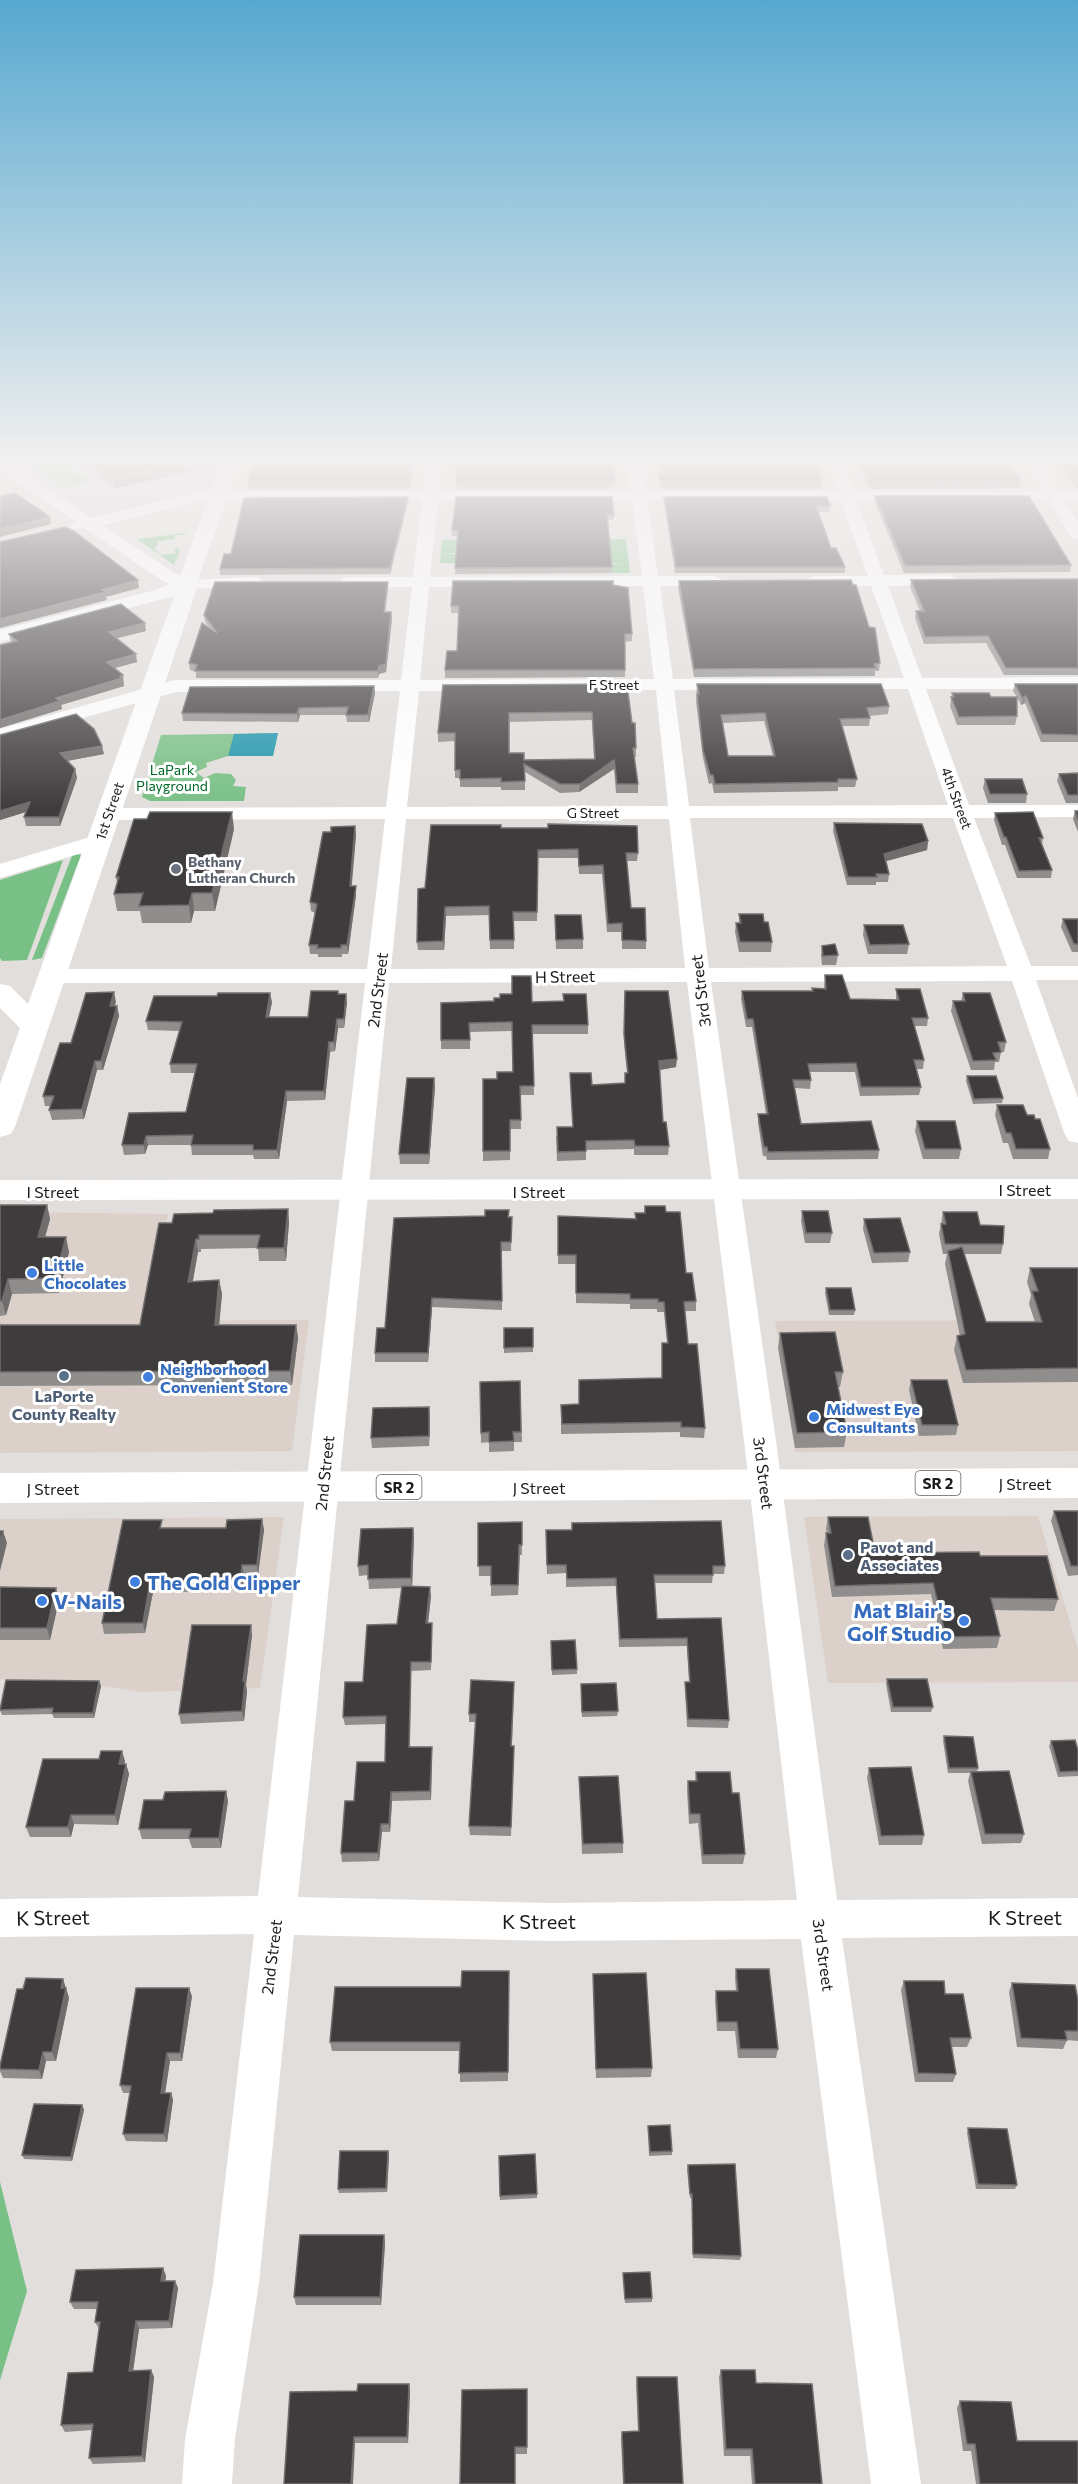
<svg xmlns="http://www.w3.org/2000/svg" width="1078" height="2484" font-family="Commissioner,sans-serif">
<style>
.built{fill:#dbd1ca}
.education{fill:#ddd0e3}
.green{fill:#79c086}
.water{fill:#1f96ad}
.lines{fill:none;stroke-linecap:round;stroke-linejoin:round}
.minor{fill:#fff;fill-rule:evenodd}
.tertiary{fill:#fff;fill-rule:evenodd}
.primary{fill:#fff;fill-rule:evenodd}
.wall{fill:#908d8d;fill-rule:evenodd}
.shaded-wall{fill:#706d6d}
.building{fill:#3f3c3e;stroke:#706d6d;stroke-width:1.5;fill-rule:evenodd}
.worship-dot{fill:#6b7280;stroke:#fff;stroke-width:2}
.shop-dot{fill:#3f7fe0;stroke:#fff;stroke-width:2}
.service-dot{fill:#5c6f8a;stroke:#fff;stroke-width:2}
.labels{text-anchor:middle;dominant-baseline:central;stroke-width:6;stroke-linejoin:round;paint-order:stroke}
.far-street-label{font-size:14px;fill:#1c1b1a;stroke:#fff}
.far-park-label{font-size:14px;fill:#016728;stroke:#fff}
.far-worship-label{font-size:14px;font-weight:bold;fill:#5b616d;stroke:#fff;text-anchor:start}
.shield{fill:#fff;stroke:#605f5f;stroke-width:1.5}
.shield-label{font-size:15px;font-weight:bold;fill:#1c1b1a}
.street-label{font-size:16px;fill:#1c1b1a;stroke:#fff}
.shop-label{font-size:16px;font-weight:bold;fill:#366cbe;stroke:#fff;text-anchor:start}
.service-label{font-size:16px;font-weight:bold;fill:#4e5e75;stroke:#fff}
.near-shop-label{font-size:20px;font-weight:bold;fill:#366cbe;stroke:#fff;text-anchor:start}
.near-street-label{font-size:20px;fill:#1c1b1a;stroke:#fff}
</style>
<rect width="100%" height="100%" fill="#e1dedc"/>
<!-- built -->
<g class="built">
<path d="M 4,1212 L 168,1214 L 144,1321 L 309,1320 L 292,1451 L 0,1453 L 0,1225 Z"/>
<path d="M 1078,1320 L 1078,1451 L 795,1452 L 775,1321 Z"/>
<path d="M 1038,1516 L 1078,1649 L 1078,1682 L 828,1683 L 804,1517 Z"/>
<path d="M 284,1517 L 260,1688 L 142,1692 L 83,1683 L 0,1679 L 0,1519 Z"/>
</g>
<!-- education -->
<path class="education" d="M 12,462 L 222,462 L 212,491 L 94,518 Z"/>
<!-- green -->
<g class="green">
<path d="M 38,462 L 67,462 L 75,468 L 74,474 L 87,478 L 86,483 L 62,488 L 28,464 Z"/>
<path d="M 186,533 L 185,535 L 176,535 L 174,539 L 157,542 L 158,546 L 154,547 L 160,555 L 176,553 L 174,549 L 178,548 L 180,551 L 174,565 L 137,539 Z"/>
<path d="M 474,539 L 457,553 L 443,553 L 457,554 L 456,563 L 440,563 L 442,540 Z"/>
<path d="M 626,539 L 630,573 L 535,573 L 535,564 L 624,564 L 611,563 L 610,550 L 567,540 Z"/>
<path d="M 278,733 L 273,756 L 228,756 L 206,763 L 207,767 L 196,772 L 204,778 L 215,773 L 231,774 L 236,780 L 233,786 L 246,787 L 244,801 L 150,801 L 142,797 L 161,735 Z"/>
<path d="M 73,853 L 81,855 L 42,958 L 32,960 Z"/>
<path d="M 63,860 L 27,960 L 2,961 L 0,958 L 0,880 Z"/>
<path d="M 0,2182 L 27,2291 L 0,2380 Z"/>
</g>
<!-- water -->
<path class="water" d="M 278,733 L 273,756 L 228,756 L 234,734 Z"/>
<g class="lines">
<!-- minor -->
<g class="minor">
<path d="M 0,462 L 7,462 L 91,518 L 203,491 L 423,491 L 427,462 L 441,462 L 438,491 L 630,491 L 627,462 L 641,462 L 646,491 L 838,491 L 828,462 L 842,462 L 853,491 L 1043,490 L 1027,462 L 1041,462 L 1059,490 L 1078,490 L 1078,500 L 1064,500 L 1078,522 L 1078,540 L 1072,538 L 1049,500 L 856,500 L 884,575 L 950,575 L 958,580 L 950,585 L 888,586 L 922,678 L 1078,677 L 1078,689 L 926,689 L 969,805 L 1078,805 L 1078,817 L 974,818 L 1031,966 L 1078,966 L 1078,980 L 1036,980 L 1078,1098 L 1078,1143 L 1069,1141 L 1065,1135 L 1012,981 L 711,982 L 776,1441 L 837,1900 L 1078,1898 L 1078,1936 L 842,1938 L 921,2484 L 871,2484 L 801,1939 L 550,1941 L 294,1935 L 259,2283 L 235,2439 L 232,2484 L 182,2484 L 185,2439 L 213,2283 L 254,1934 L 0,1937 L 0,1899 L 258,1896 L 365,983 L 51,983 L 43,981 L 39,976 L 43,971 L 51,969 L 367,969 L 385,819 L 108,820 L 101,818 L 98,814 L 101,810 L 108,808 L 386,807 L 400,691 L 176,692 L 0,741 L 0,729 L 175,680 L 401,680 L 412,587 L 348,587 L 342,586 L 340,582 L 342,578 L 348,577 L 413,577 L 422,500 L 203,501 L 102,525 L 175,573 L 189,580 L 254,577 L 260,578 L 262,582 L 260,586 L 254,587 L 181,589 L 163,581 L 86,529 L 72,529 L 70,526 L 76,522 L 0,471 ZM 438,500 L 632,500 L 642,576 L 430,577 ZM 647,500 L 841,500 L 868,576 L 813,576 L 805,581 L 813,586 L 871,586 L 904,678 L 673,679 L 660,586 L 716,586 L 724,581 L 716,576 L 658,576 ZM 643,586 L 654,679 L 420,680 L 429,587 ZM 908,689 L 948,805 L 689,806 L 674,690 ZM 656,690 L 668,806 L 407,807 L 419,691 ZM 690,818 L 953,818 L 1007,966 L 709,968 ZM 406,819 L 669,819 L 685,968 L 391,969 ZM 687,982 L 744,1441 L 797,1900 L 550,1903 L 298,1897 L 389,983 Z"/>
<path d="M 100,834 L 108,835 L 111,840 L 108,845 L 0,878 L 0,864 Z"/>
</g>
<!-- tertiary -->
<g class="tertiary">
<path d="M 222,462 L 240,462 L 201,571 L 193,600 L 15,1127 L 11,1134 L 0,1137 L 0,1084 L 20,1028 L 0,1008 L 0,984 L 10,986 L 28,1004 L 174,596 L 0,642 L 0,630 L 155,590 L 178,581 Z"/>
<path d="M 1078,1179 L 1078,1199 L 0,1200 L 0,1180 Z"/>
</g>
<!-- primary -->
<path class="primary" d="M 1078,1468 L 1078,1498 L 0,1503 L 0,1473 Z"/>
</g>
<!-- wall -->
<g class="wall">
<path d="M 75,462 L 212,462 L 213,466 L 116,488 Z"/>
<path d="M 254,462 L 415,462 L 410,489 L 249,489 L 248,482 Z"/>
<path d="M 455,462 L 615,480 L 615,487 L 611,486 L 611,489 L 457,489 Z"/>
<path d="M 659,462 L 816,462 L 822,482 L 822,489 L 661,489 L 659,480 L 659,473 L 661,473 Z"/>
<path d="M 856,462 L 1008,462 L 1021,481 L 1020,488 L 869,489 Z"/>
<path d="M 1058,462 L 1078,462 L 1078,488 L 1073,485 Z"/>
<path d="M 875,496 L 1071,565 L 1070,572 L 904,573 L 875,502 Z"/>
<path d="M 456,497 L 614,515 L 613,520 L 607,520 L 612,573 L 455,574 L 458,536 L 452,536 L 452,530 Z"/>
<path d="M 664,497 L 830,506 L 829,512 L 818,512 L 831,548 L 845,567 L 845,573 L 675,573 L 664,502 Z"/>
<path d="M 408,502 L 390,574 L 220,575 L 220,569 Z"/>
<path d="M 1078,579 L 1078,675 L 1004,675 L 986,643 L 924,644 L 915,618 L 916,611 L 920,611 L 910,587 L 911,580 Z"/>
<path d="M 679,581 L 880,663 L 879,671 L 875,671 L 875,676 L 694,677 L 678,588 Z"/>
<path d="M 613,585 L 632,634 L 632,641 L 625,642 L 625,677 L 445,678 L 445,670 L 457,651 L 459,613 L 451,613 L 451,606 Z"/>
<path d="M 388,588 L 385,612 L 391,612 L 392,619 L 386,672 L 379,674 L 378,678 L 196,678 L 196,672 L 190,670 L 189,663 L 209,627 L 205,622 L 204,615 Z"/>
<path d="M 146,631 L 117,638 L 137,662 L 114,668 L 124,683 L 123,683 L 124,686 L 61,705 L 62,709 L 0,728 L 0,645 L 11,642 L 9,634 Z"/>
<path d="M 627,684 L 636,748 L 636,757 L 634,757 L 638,784 L 638,793 L 616,793 L 614,769 L 579,792 L 560,793 L 525,772 L 525,790 L 501,790 L 501,787 L 460,787 L 460,778 L 455,778 L 455,741 L 438,742 L 438,733 L 443,685 ZM 592,720 L 594,759 L 524,760 L 509,753 L 509,722 Z"/>
<path d="M 697,684 L 889,706 L 888,714 L 869,716 L 870,718 L 869,726 L 842,726 L 857,779 L 855,787 L 838,787 L 838,791 L 714,793 L 712,783 L 709,784 L 703,758 L 696,702 ZM 764,721 L 773,756 L 728,756 L 723,723 Z"/>
<path d="M 1015,684 L 1078,684 L 1078,742 L 1041,742 L 1025,703 L 1021,705 L 1017,697 L 1017,716 L 1015,725 L 957,725 L 950,706 L 952,693 L 991,697 L 1017,697 L 1013,691 Z"/>
<path d="M 374,686 L 375,693 L 369,722 L 347,722 L 346,715 L 300,715 L 298,722 L 183,721 L 182,713 Z"/>
<path d="M 0,735 L 104,754 L 67,761 L 75,769 L 77,778 L 60,826 L 26,826 L 24,817 L 26,812 L 0,820 Z"/>
<path d="M 1078,773 L 1078,803 L 1066,803 L 1057,781 L 1059,774 Z"/>
<path d="M 985,779 L 1027,794 L 1026,803 L 988,803 L 983,788 Z"/>
<path d="M 1075,811 L 1078,811 L 1078,832 L 1073,819 Z"/>
<path d="M 995,813 L 1043,838 L 1042,844 L 1052,870 L 1051,878 L 1017,878 L 1005,845 L 1002,845 L 994,820 Z"/>
<path d="M 834,823 L 928,841 L 927,850 L 886,861 L 889,874 L 888,882 L 876,882 L 876,885 L 847,885 L 833,831 Z"/>
<path d="M 355,826 L 356,835 L 351,886 L 356,886 L 356,895 L 348,954 L 342,954 L 342,957 L 318,957 L 318,954 L 310,954 L 309,945 L 315,913 L 311,911 L 310,902 L 331,832 Z"/>
<path d="M 501,828 L 638,853 L 637,861 L 626,861 L 631,908 L 646,941 L 646,949 L 622,949 L 622,932 L 607,932 L 602,874 L 579,874 L 578,858 L 538,858 L 537,921 L 514,921 L 514,949 L 490,949 L 489,915 L 446,916 L 444,950 L 418,950 L 417,942 L 425,888 Z"/>
<path d="M 234,829 L 215,911 L 194,911 L 191,923 L 142,923 L 140,911 L 117,911 L 114,894 L 117,883 L 116,877 Z"/>
<path d="M 739,914 L 764,922 L 772,942 L 771,952 L 739,952 L 735,932 L 736,923 L 739,923 Z"/>
<path d="M 555,915 L 583,939 L 583,949 L 556,949 Z"/>
<path d="M 1063,919 L 1078,919 L 1078,952 L 1072,952 L 1061,927 Z"/>
<path d="M 864,925 L 909,944 L 907,954 L 868,954 L 863,935 Z"/>
<path d="M 822,946 L 838,955 L 836,965 L 822,965 L 821,955 Z"/>
<path d="M 825,975 L 850,999 L 896,1000 L 896,989 L 928,1018 L 927,1026 L 914,1026 L 924,1060 L 923,1069 L 916,1069 L 921,1087 L 919,1095 L 860,1096 L 855,1072 L 810,1072 L 811,1080 L 810,1089 L 795,1088 L 801,1124 L 879,1150 L 878,1159 L 767,1160 L 766,1156 L 763,1156 L 758,1123 L 758,1114 L 766,1114 L 752,1027 L 746,1027 L 741,999 L 742,991 L 812,991 L 812,988 L 824,989 Z"/>
<path d="M 625,991 L 676,1067 L 660,1070 L 663,1122 L 669,1146 L 668,1155 L 634,1155 L 634,1149 L 586,1150 L 586,1160 L 557,1161 L 556,1136 L 573,1127 L 570,1073 L 592,1085 L 625,1083 L 625,1073 L 627,1073 L 624,1043 Z"/>
<path d="M 963,993 L 1006,1042 L 1004,1052 L 1001,1052 L 999,1062 L 995,1062 L 994,1070 L 971,1070 L 951,1011 L 953,1001 L 961,1001 Z"/>
<path d="M 339,994 L 346,994 L 347,1003 L 344,1028 L 338,1028 L 335,1051 L 330,1052 L 325,1100 L 287,1101 L 279,1159 L 254,1159 L 253,1155 L 192,1155 L 191,1145 L 148,1145 L 145,1154 L 124,1155 L 122,1145 L 186,1112 L 195,1073 L 171,1073 L 170,1064 L 180,1031 L 148,1030 L 146,1021 L 272,1002 L 269,1017 L 308,1017 Z"/>
<path d="M 116,1002 L 114,1006 L 117,1006 L 119,1016 L 103,1070 L 97,1070 L 84,1119 L 52,1120 L 49,1110 L 51,1106 L 45,1106 L 43,1096 L 71,1043 Z"/>
<path d="M 532,1002 L 588,1025 L 588,1034 L 532,1034 L 534,1095 L 520,1095 L 521,1129 L 510,1129 L 510,1160 L 483,1161 L 483,1079 L 497,1079 L 513,1072 L 513,1031 L 470,1032 L 470,1049 L 441,1049 L 441,1003 Z"/>
<path d="M 967,1076 L 1003,1098 L 1002,1103 L 973,1104 L 966,1081 Z"/>
<path d="M 434,1078 L 435,1087 L 429,1164 L 400,1164 L 399,1154 Z"/>
<path d="M 997,1105 L 1027,1115 L 1050,1149 L 1048,1159 L 1013,1159 L 1008,1143 L 1003,1143 L 995,1115 Z"/>
<path d="M 917,1121 L 961,1149 L 959,1159 L 923,1159 L 915,1131 Z"/>
<path d="M 0,1205 L 47,1205 L 50,1219 L 45,1237 L 69,1252 L 59,1293 L 12,1294 L 6,1315 L 0,1316 Z"/>
<path d="M 645,1206 L 666,1212 L 686,1273 L 696,1301 L 696,1311 L 685,1311 L 688,1344 L 705,1428 L 704,1438 L 680,1437 L 680,1432 L 561,1434 L 561,1405 L 579,1404 L 579,1380 L 662,1378 L 662,1343 L 667,1343 L 664,1312 L 657,1312 L 657,1309 L 630,1309 L 630,1304 L 576,1303 L 576,1264 L 558,1264 L 558,1216 L 635,1219 L 635,1213 L 644,1213 Z"/>
<path d="M 288,1209 L 289,1222 L 286,1261 L 259,1261 L 258,1248 L 201,1249 L 201,1252 L 198,1252 L 193,1281 L 219,1280 L 222,1294 L 219,1325 L 296,1325 L 298,1338 L 292,1385 L 0,1386 L 0,1325 L 140,1325 L 172,1223 L 213,1213 Z"/>
<path d="M 802,1211 L 832,1233 L 830,1243 L 805,1243 L 801,1221 Z"/>
<path d="M 943,1212 L 980,1225 L 1003,1244 L 1001,1254 L 964,1254 L 986,1322 L 1035,1322 L 1029,1304 L 1031,1295 L 1027,1282 L 1030,1268 L 1078,1268 L 1078,1382 L 963,1383 L 954,1350 L 957,1336 L 960,1336 L 945,1264 L 947,1254 L 943,1254 L 939,1234 L 941,1224 Z"/>
<path d="M 509,1217 L 512,1217 L 511,1251 L 502,1251 L 502,1310 L 432,1307 L 428,1362 L 375,1362 L 375,1353 L 385,1328 Z"/>
<path d="M 864,1219 L 910,1252 L 908,1262 L 872,1263 L 863,1229 Z"/>
<path d="M 826,1288 L 855,1310 L 854,1315 L 829,1315 L 825,1293 Z"/>
<path d="M 504,1328 L 533,1328 L 533,1352 L 504,1353 Z"/>
<path d="M 780,1333 L 843,1372 L 840,1387 L 838,1387 L 847,1432 L 844,1447 L 795,1448 L 778,1348 Z"/>
<path d="M 911,1380 L 958,1425 L 956,1435 L 919,1436 L 909,1390 Z"/>
<path d="M 520,1381 L 522,1442 L 514,1442 L 514,1451 L 489,1452 L 489,1442 L 481,1443 L 480,1382 Z"/>
<path d="M 430,1417 L 429,1446 L 372,1448 L 371,1438 Z"/>
<path d="M 1054,1511 L 1078,1511 L 1078,1575 L 1068,1576 L 1051,1521 Z"/>
<path d="M 828,1517 L 875,1553 L 980,1556 L 1058,1599 L 1054,1611 L 994,1610 L 1000,1636 L 997,1648 L 943,1649 L 931,1594 L 832,1597 L 824,1545 L 826,1533 L 827,1533 L 826,1529 Z"/>
<path d="M 262,1519 L 264,1530 L 258,1575 L 244,1575 L 243,1588 L 195,1588 L 195,1592 L 153,1592 L 145,1633 L 104,1634 L 102,1623 L 163,1528 L 226,1528 Z"/>
<path d="M 522,1522 L 522,1555 L 520,1555 L 518,1595 L 491,1596 L 491,1576 L 479,1576 L 478,1523 Z"/>
<path d="M 413,1528 L 414,1538 L 412,1586 L 431,1596 L 428,1623 L 432,1623 L 432,1632 L 431,1670 L 411,1671 L 410,1747 L 432,1755 L 431,1800 L 392,1801 L 390,1832 L 382,1832 L 379,1861 L 342,1862 L 341,1853 L 354,1801 L 385,1762 L 385,1724 L 345,1725 L 343,1717 L 397,1624 L 402,1588 L 369,1589 L 368,1575 L 359,1576 L 358,1566 Z"/>
<path d="M 546,1538 L 725,1566 L 724,1574 L 713,1574 L 712,1583 L 655,1583 L 657,1619 L 721,1618 L 729,1720 L 728,1728 L 687,1727 L 685,1690 L 685,1682 L 689,1682 L 687,1646 L 619,1647 L 616,1586 L 566,1587 L 566,1573 L 547,1574 Z"/>
<path d="M 0,1587 L 59,1600 L 50,1640 L 0,1640 Z"/>
<path d="M 251,1625 L 252,1635 L 246,1685 L 247,1691 L 244,1721 L 181,1724 L 179,1714 Z"/>
<path d="M 551,1641 L 577,1669 L 577,1674 L 552,1675 Z"/>
<path d="M 887,1679 L 933,1707 L 931,1712 L 891,1712 L 886,1684 Z"/>
<path d="M 99,1681 L 101,1686 L 94,1718 L 54,1718 L 52,1714 L 2,1715 L 0,1710 L 0,1709 Z"/>
<path d="M 581,1684 L 618,1711 L 617,1716 L 582,1717 Z"/>
<path d="M 514,1690 L 512,1746 L 514,1746 L 514,1755 L 511,1836 L 470,1835 L 469,1826 L 476,1722 L 469,1722 L 469,1714 Z"/>
<path d="M 944,1736 L 978,1768 L 977,1772 L 1024,1834 L 1021,1843 L 982,1844 L 968,1781 L 970,1773 L 948,1773 L 943,1741 Z"/>
<path d="M 1051,1741 L 1078,1750 L 1078,1776 L 1058,1777 L 1049,1746 Z"/>
<path d="M 125,1761 L 124,1764 L 126,1764 L 129,1774 L 118,1825 L 74,1824 L 71,1837 L 30,1837 L 26,1827 Z"/>
<path d="M 869,1768 L 924,1835 L 922,1845 L 879,1845 L 867,1778 Z"/>
<path d="M 696,1772 L 732,1793 L 745,1854 L 743,1864 L 702,1864 L 698,1823 L 689,1824 L 687,1791 L 688,1781 L 695,1781 Z"/>
<path d="M 579,1777 L 623,1843 L 623,1853 L 582,1854 Z"/>
<path d="M 226,1791 L 228,1801 L 221,1848 L 192,1848 L 189,1839 L 142,1839 L 139,1829 L 163,1800 Z"/>
<path d="M 736,1969 L 778,2049 L 776,2058 L 738,2058 L 735,2031 L 717,2031 L 715,2000 L 716,1991 L 736,1991 L 735,1978 Z"/>
<path d="M 509,1971 L 508,2081 L 460,2082 L 460,2051 L 332,2051 L 330,2042 L 461,1987 Z"/>
<path d="M 593,1974 L 652,2068 L 651,2077 L 596,2078 Z"/>
<path d="M 63,1979 L 69,1998 L 56,2061 L 46,2061 L 42,2079 L 3,2078 L 0,2071 L 0,2066 L 23,1989 Z"/>
<path d="M 904,1981 L 945,1994 L 971,2038 L 967,2047 L 951,2047 L 956,2074 L 953,2082 L 915,2082 L 901,1990 Z"/>
<path d="M 1012,1983 L 1078,2000 L 1078,2041 L 1067,2040 L 1063,2049 L 1017,2047 L 1009,1992 Z"/>
<path d="M 192,1996 L 182,2061 L 170,2061 L 165,2093 L 171,2093 L 173,2100 L 167,2142 L 126,2141 L 123,2134 L 130,2093 L 123,2093 L 120,2085 Z"/>
<path d="M 82,2105 L 84,2110 L 72,2161 L 24,2159 L 22,2155 Z"/>
<path d="M 648,2126 L 672,2151 L 672,2155 L 649,2156 Z"/>
<path d="M 968,2128 L 1017,2185 L 1015,2189 L 976,2189 L 967,2133 Z"/>
<path d="M 388,2151 L 389,2155 L 387,2192 L 339,2193 L 338,2189 Z"/>
<path d="M 499,2156 L 537,2194 L 537,2198 L 500,2200 Z"/>
<path d="M 688,2165 L 741,2256 L 740,2260 L 693,2258 L 692,2198 L 690,2198 L 687,2170 Z"/>
<path d="M 384,2235 L 385,2243 L 381,2305 L 296,2305 L 294,2297 Z"/>
<path d="M 163,2268 L 166,2276 L 165,2281 L 175,2281 L 178,2288 L 172,2328 L 139,2329 L 133,2371 L 151,2370 L 154,2377 L 145,2462 L 93,2464 L 89,2458 L 92,2430 L 65,2432 L 61,2425 L 93,2372 L 99,2329 L 95,2322 L 97,2309 L 74,2309 L 70,2302 Z"/>
<path d="M 623,2273 L 652,2298 L 652,2302 L 625,2303 Z"/>
<path d="M 721,2370 L 756,2383 L 822,2484 L 752,2484 L 750,2456 L 724,2456 L 719,2377 Z"/>
<path d="M 637,2377 L 683,2484 L 623,2484 L 621,2439 L 622,2432 L 638,2431 L 636,2384 Z"/>
<path d="M 409,2384 L 410,2390 L 408,2443 L 355,2443 L 284,2484 L 357,2391 Z"/>
<path d="M 527,2389 L 527,2454 L 515,2454 L 460,2484 Z"/>
<path d="M 960,2401 L 1017,2441 L 1078,2484 L 976,2484 L 971,2451 L 963,2451 L 957,2408 Z"/>
</g>
<!-- shaded-wall -->
<g class="shaded-wall">
<path d="M 180,462 L 212,462 L 213,466 L 116,488 L 114,477 Z"/>
<path d="M 413,462 L 415,462 L 410,489 L 410,482 Z"/>
<path d="M 408,497 L 408,502 L 390,574 L 390,568 Z"/>
<path d="M 50,517 L 51,524 L 0,537 L 0,529 Z"/>
<path d="M 138,580 L 139,588 L 106,597 L 107,600 L 0,628 L 0,619 Z"/>
<path d="M 388,582 L 388,588 L 384,619 L 384,612 Z"/>
<path d="M 391,612 L 392,619 L 386,672 L 379,674 L 378,678 L 378,671 Z"/>
<path d="M 145,623 L 146,631 L 110,640 L 109,632 Z"/>
<path d="M 136,654 L 137,662 L 108,670 L 107,662 Z"/>
<path d="M 123,675 L 124,686 L 61,705 L 62,709 L 0,728 L 0,720 Z"/>
<path d="M 374,686 L 375,693 L 369,722 L 368,715 Z"/>
<path d="M 1026,696 L 1025,703 L 1021,705 L 1022,698 Z"/>
<path d="M 299,708 L 300,715 L 298,722 L 297,714 Z"/>
<path d="M 102,746 L 104,754 L 61,762 L 60,753 Z"/>
<path d="M 614,760 L 614,769 L 579,792 L 580,784 Z"/>
<path d="M 75,769 L 77,778 L 60,826 L 59,817 Z"/>
<path d="M 30,802 L 32,810 L 0,820 L 0,811 Z"/>
<path d="M 232,812 L 234,829 L 215,911 L 212,893 Z"/>
<path d="M 355,826 L 356,835 L 351,895 L 350,886 Z"/>
<path d="M 928,841 L 927,850 L 883,862 L 884,854 Z"/>
<path d="M 356,886 L 356,895 L 348,954 L 347,945 Z"/>
<path d="M 192,893 L 194,911 L 191,923 L 189,905 Z"/>
<path d="M 445,907 L 446,916 L 444,950 L 443,941 Z"/>
<path d="M 114,992 L 116,1002 L 112,1016 L 110,1006 Z"/>
<path d="M 270,993 L 272,1002 L 267,1026 L 266,1017 Z"/>
<path d="M 346,994 L 347,1003 L 344,1028 L 344,1019 Z"/>
<path d="M 117,1006 L 119,1016 L 103,1070 L 101,1061 Z"/>
<path d="M 337,1019 L 338,1028 L 335,1051 L 334,1042 Z"/>
<path d="M 329,1042 L 330,1052 L 325,1100 L 324,1091 Z"/>
<path d="M 677,1059 L 676,1067 L 659,1070 L 659,1061 Z"/>
<path d="M 95,1061 L 97,1070 L 84,1119 L 82,1109 Z"/>
<path d="M 434,1078 L 435,1087 L 429,1164 L 429,1154 Z"/>
<path d="M 286,1091 L 287,1101 L 279,1159 L 277,1150 Z"/>
<path d="M 146,1136 L 148,1145 L 145,1154 L 144,1145 Z"/>
<path d="M 47,1205 L 50,1219 L 41,1252 L 38,1237 Z"/>
<path d="M 288,1209 L 289,1222 L 286,1261 L 284,1248 Z"/>
<path d="M 66,1237 L 69,1252 L 59,1293 L 55,1278 Z"/>
<path d="M 196,1239 L 198,1252 L 190,1295 L 188,1282 Z"/>
<path d="M 8,1279 L 12,1294 L 6,1315 L 2,1301 Z"/>
<path d="M 219,1280 L 222,1294 L 218,1338 L 215,1325 Z"/>
<path d="M 432,1298 L 432,1307 L 428,1362 L 428,1353 Z"/>
<path d="M 296,1325 L 298,1338 L 292,1385 L 290,1371 Z"/>
<path d="M 429,1407 L 430,1417 L 429,1446 Z"/>
<path d="M 262,1519 L 264,1530 L 258,1575 L 257,1565 Z"/>
<path d="M 413,1528 L 414,1538 L 412,1588 L 411,1578 Z"/>
<path d="M 3,1531 L 7,1543 L 0,1571 L 0,1543 Z"/>
<path d="M 242,1565 L 244,1575 L 243,1588 L 241,1578 Z"/>
<path d="M 193,1578 L 195,1588 L 195,1592 L 193,1582 Z"/>
<path d="M 150,1582 L 153,1592 L 145,1633 L 143,1623 Z"/>
<path d="M 430,1587 L 431,1596 L 427,1632 L 426,1623 Z"/>
<path d="M 56,1588 L 59,1600 L 50,1640 L 47,1628 Z"/>
<path d="M 251,1625 L 252,1635 L 246,1685 L 247,1691 L 244,1721 L 242,1711 L 243,1681 Z"/>
<path d="M 99,1681 L 101,1686 L 94,1718 L 93,1713 Z"/>
<path d="M 432,1747 L 432,1755 L 431,1800 L 430,1791 Z"/>
<path d="M 122,1751 L 125,1761 L 122,1774 L 119,1764 Z"/>
<path d="M 126,1764 L 129,1774 L 118,1825 L 115,1815 Z"/>
<path d="M 226,1791 L 228,1801 L 221,1848 L 219,1838 Z"/>
<path d="M 391,1792 L 392,1801 L 390,1832 L 389,1824 Z"/>
<path d="M 71,1815 L 74,1824 L 71,1837 L 68,1827 Z"/>
<path d="M 381,1824 L 382,1832 L 379,1861 L 378,1853 Z"/>
<path d="M 63,1979 L 69,1998 L 56,2061 L 52,2052 Z"/>
<path d="M 189,1988 L 192,1996 L 182,2061 L 180,2053 Z"/>
<path d="M 43,2052 L 46,2061 L 42,2079 L 39,2070 Z"/>
<path d="M 167,2053 L 170,2061 L 164,2100 L 161,2093 Z"/>
<path d="M 171,2093 L 173,2100 L 167,2142 L 164,2134 Z"/>
<path d="M 82,2105 L 84,2110 L 72,2161 L 71,2157 Z"/>
<path d="M 388,2151 L 389,2155 L 387,2192 L 386,2188 Z"/>
<path d="M 384,2235 L 385,2243 L 381,2305 L 380,2297 Z"/>
<path d="M 163,2268 L 166,2276 L 164,2289 L 161,2281 Z"/>
<path d="M 175,2281 L 178,2288 L 172,2328 L 169,2321 Z"/>
<path d="M 136,2321 L 139,2329 L 132,2378 L 129,2371 Z"/>
<path d="M 151,2370 L 154,2377 L 145,2462 L 142,2456 Z"/>
<path d="M 409,2384 L 410,2390 L 408,2443 L 407,2437 Z"/>
<path d="M 354,2437 L 355,2443 L 353,2484 L 351,2484 Z"/>
</g>
<!-- building -->
<g class="building">
<path d="M 90,462 L 180,462 L 114,477 Z"/>
<path d="M 254,462 L 413,462 L 410,482 L 248,482 Z"/>
<path d="M 455,462 L 613,462 L 615,480 L 611,480 L 611,482 L 457,482 Z"/>
<path d="M 661,462 L 816,462 L 822,482 L 661,482 L 659,473 L 663,473 Z"/>
<path d="M 860,462 L 1008,462 L 1021,481 L 870,482 Z"/>
<path d="M 1064,462 L 1078,462 L 1078,480 L 1074,478 Z"/>
<path d="M 15,493 L 50,517 L 0,529 L 0,496 Z"/>
<path d="M 875,496 L 1029,496 L 1071,565 L 905,566 Z"/>
<path d="M 408,497 L 390,568 L 220,569 L 224,554 L 231,554 L 244,498 Z"/>
<path d="M 456,497 L 612,497 L 614,515 L 607,515 L 612,567 L 455,568 L 458,530 L 452,530 Z"/>
<path d="M 664,497 L 827,497 L 830,506 L 816,506 L 831,548 L 836,548 L 845,567 L 676,567 Z"/>
<path d="M 65,527 L 75,532 L 138,580 L 102,590 L 106,592 L 0,619 L 0,542 Z"/>
<path d="M 1078,579 L 1078,668 L 1006,668 L 988,636 L 925,637 L 916,611 L 924,611 L 911,580 Z"/>
<path d="M 851,580 L 853,585 L 856,585 L 869,627 L 875,628 L 880,663 L 874,664 L 876,668 L 694,669 L 679,581 Z"/>
<path d="M 453,581 L 613,581 L 613,585 L 628,588 L 632,634 L 625,634 L 625,670 L 445,670 L 447,651 L 457,651 L 459,606 L 451,606 Z"/>
<path d="M 215,582 L 388,582 L 384,612 L 391,612 L 386,664 L 379,666 L 378,671 L 195,671 L 197,665 L 189,663 L 202,623 L 217,633 L 204,615 Z"/>
<path d="M 121,604 L 145,623 L 109,632 L 136,654 L 107,662 L 123,675 L 120,676 L 122,678 L 56,698 L 60,701 L 0,720 L 0,645 L 17,641 L 9,634 Z"/>
<path d="M 627,684 L 632,723 L 635,723 L 636,748 L 633,748 L 638,784 L 617,784 L 614,760 L 580,784 L 560,784 L 524,764 L 525,781 L 501,782 L 501,778 L 460,779 L 460,770 L 455,770 L 455,733 L 438,733 L 443,685 ZM 592,712 L 595,759 L 524,760 L 524,753 L 509,753 L 509,713 Z"/>
<path d="M 697,684 L 881,684 L 889,706 L 867,708 L 870,718 L 840,719 L 857,779 L 838,779 L 838,782 L 715,784 L 713,775 L 710,775 L 703,750 L 697,694 L 699,694 ZM 765,713 L 775,756 L 728,756 L 721,715 Z"/>
<path d="M 1015,684 L 1078,684 L 1078,735 L 1042,734 L 1026,696 L 1022,698 Z"/>
<path d="M 374,686 L 368,715 L 346,715 L 348,707 L 299,708 L 297,714 L 182,713 L 190,687 Z"/>
<path d="M 952,693 L 989,693 L 991,697 L 1017,697 L 1017,716 L 959,717 L 951,697 L 954,697 Z"/>
<path d="M 76,714 L 94,729 L 102,746 L 60,753 L 75,769 L 59,817 L 24,817 L 30,802 L 0,811 L 0,735 Z"/>
<path d="M 1078,773 L 1078,795 L 1068,795 L 1059,774 Z"/>
<path d="M 985,779 L 1022,779 L 1027,794 L 990,794 Z"/>
<path d="M 1075,811 L 1078,811 L 1078,820 Z"/>
<path d="M 150,812 L 232,812 L 212,893 L 192,893 L 189,905 L 139,906 L 143,893 L 114,894 L 119,877 L 116,877 L 134,819 L 147,819 Z"/>
<path d="M 1033,812 L 1043,838 L 1039,838 L 1052,870 L 1019,871 L 1006,837 L 1004,837 L 995,813 Z"/>
<path d="M 834,823 L 922,824 L 928,841 L 884,854 L 889,874 L 876,874 L 877,877 L 848,877 Z"/>
<path d="M 548,824 L 637,826 L 638,853 L 626,853 L 631,908 L 645,908 L 646,941 L 622,940 L 622,923 L 608,924 L 603,865 L 579,866 L 578,849 L 538,850 L 537,912 L 513,912 L 514,940 L 490,940 L 489,906 L 445,907 L 443,941 L 417,942 L 418,889 L 425,888 L 431,825 L 501,825 L 501,828 L 548,828 Z"/>
<path d="M 355,826 L 350,886 L 356,886 L 347,945 L 341,945 L 341,948 L 317,948 L 318,945 L 309,945 L 317,904 L 310,902 L 323,832 L 331,832 L 331,827 Z"/>
<path d="M 739,914 L 763,914 L 764,922 L 768,922 L 772,942 L 740,942 L 736,923 L 741,923 Z"/>
<path d="M 555,915 L 581,915 L 583,939 L 556,940 Z"/>
<path d="M 1063,919 L 1078,919 L 1078,944 L 1074,944 Z"/>
<path d="M 864,925 L 903,925 L 909,944 L 870,945 Z"/>
<path d="M 835,944 L 838,955 L 823,956 L 822,946 Z"/>
<path d="M 825,975 L 842,975 L 850,999 L 899,1000 L 896,989 L 920,989 L 928,1018 L 912,1018 L 924,1060 L 914,1060 L 921,1087 L 861,1087 L 856,1063 L 808,1064 L 811,1080 L 793,1080 L 801,1124 L 871,1121 L 879,1150 L 768,1152 L 767,1147 L 764,1147 L 758,1114 L 768,1114 L 753,1019 L 747,1019 L 742,991 L 813,991 L 812,988 L 826,989 Z"/>
<path d="M 512,976 L 531,976 L 532,1002 L 564,1001 L 563,994 L 586,994 L 588,1025 L 532,1025 L 534,1086 L 520,1086 L 521,1120 L 510,1120 L 510,1151 L 483,1151 L 483,1079 L 497,1079 L 497,1072 L 513,1072 L 512,1022 L 469,1023 L 470,1040 L 441,1040 L 441,1003 L 494,1001 L 494,998 L 500,998 L 500,994 L 512,994 Z"/>
<path d="M 311,991 L 338,991 L 338,994 L 346,994 L 344,1019 L 337,1019 L 334,1042 L 329,1042 L 324,1091 L 286,1091 L 277,1150 L 253,1150 L 253,1145 L 191,1145 L 193,1135 L 146,1136 L 144,1145 L 122,1145 L 129,1113 L 186,1112 L 197,1064 L 170,1064 L 182,1022 L 146,1021 L 154,996 L 217,996 L 218,993 L 270,993 L 266,1017 L 308,1017 Z"/>
<path d="M 625,991 L 668,991 L 677,1059 L 659,1061 L 663,1122 L 666,1122 L 669,1146 L 635,1146 L 634,1140 L 586,1141 L 586,1151 L 558,1152 L 557,1127 L 573,1127 L 570,1073 L 591,1073 L 592,1085 L 625,1083 L 625,1073 L 628,1073 L 624,1034 Z"/>
<path d="M 114,992 L 110,1006 L 117,1006 L 101,1061 L 95,1061 L 82,1109 L 49,1110 L 54,1096 L 43,1096 L 60,1043 L 71,1043 L 86,993 Z"/>
<path d="M 963,993 L 990,993 L 1006,1042 L 998,1042 L 1001,1052 L 993,1053 L 996,1060 L 973,1061 L 953,1001 L 965,1001 Z"/>
<path d="M 967,1076 L 996,1076 L 1003,1098 L 974,1099 Z"/>
<path d="M 407,1078 L 434,1078 L 429,1154 L 399,1154 Z"/>
<path d="M 997,1105 L 1023,1105 L 1027,1115 L 1034,1115 L 1035,1119 L 1040,1119 L 1050,1149 L 1016,1149 L 1011,1133 L 1006,1133 Z"/>
<path d="M 917,1121 L 955,1121 L 961,1149 L 925,1149 Z"/>
<path d="M 0,1205 L 47,1205 L 38,1237 L 66,1237 L 55,1278 L 8,1279 L 2,1301 L 0,1301 Z"/>
<path d="M 645,1206 L 665,1206 L 666,1212 L 680,1212 L 686,1273 L 692,1273 L 696,1301 L 684,1302 L 688,1344 L 697,1344 L 705,1428 L 681,1427 L 681,1422 L 562,1424 L 561,1405 L 579,1404 L 579,1380 L 662,1378 L 662,1343 L 668,1343 L 664,1302 L 658,1302 L 658,1299 L 630,1299 L 630,1294 L 576,1293 L 576,1255 L 558,1255 L 558,1216 L 636,1219 L 635,1213 L 645,1213 Z"/>
<path d="M 288,1209 L 284,1248 L 257,1248 L 260,1235 L 199,1235 L 199,1239 L 196,1239 L 188,1282 L 219,1280 L 215,1325 L 296,1325 L 290,1371 L 0,1372 L 0,1325 L 140,1325 L 159,1223 L 172,1223 L 174,1214 L 213,1213 L 214,1210 Z"/>
<path d="M 485,1210 L 509,1210 L 508,1217 L 512,1217 L 511,1242 L 501,1242 L 502,1301 L 432,1298 L 428,1353 L 375,1353 L 377,1328 L 385,1328 L 394,1218 L 485,1216 Z"/>
<path d="M 802,1211 L 828,1211 L 832,1233 L 806,1233 Z"/>
<path d="M 943,1212 L 977,1212 L 980,1225 L 1004,1226 L 1003,1244 L 945,1244 L 941,1224 L 946,1224 Z"/>
<path d="M 900,1218 L 910,1252 L 874,1253 L 864,1219 Z"/>
<path d="M 962,1247 L 986,1322 L 1042,1322 L 1032,1291 L 1038,1291 L 1030,1268 L 1078,1268 L 1078,1368 L 966,1370 L 957,1336 L 965,1334 L 948,1251 Z"/>
<path d="M 826,1288 L 851,1288 L 855,1310 L 830,1310 Z"/>
<path d="M 504,1328 L 533,1328 L 533,1347 L 504,1348 Z"/>
<path d="M 835,1332 L 843,1372 L 835,1372 L 847,1432 L 797,1433 L 780,1333 Z"/>
<path d="M 911,1380 L 947,1380 L 958,1425 L 922,1425 Z"/>
<path d="M 520,1381 L 521,1432 L 513,1432 L 514,1441 L 489,1442 L 489,1432 L 481,1433 L 480,1382 Z"/>
<path d="M 429,1407 L 429,1436 L 371,1438 L 373,1408 Z"/>
<path d="M 1054,1511 L 1078,1511 L 1078,1566 L 1071,1566 Z"/>
<path d="M 828,1517 L 868,1517 L 875,1553 L 979,1552 L 980,1556 L 1047,1556 L 1058,1599 L 991,1598 L 1000,1636 L 946,1637 L 933,1583 L 835,1586 L 826,1533 L 831,1533 Z"/>
<path d="M 262,1519 L 257,1565 L 242,1565 L 241,1578 L 193,1578 L 193,1582 L 150,1582 L 143,1623 L 102,1623 L 123,1520 L 162,1520 L 160,1528 L 226,1528 L 227,1520 Z"/>
<path d="M 721,1521 L 725,1566 L 713,1566 L 713,1575 L 654,1575 L 657,1619 L 721,1618 L 729,1720 L 688,1719 L 685,1682 L 690,1682 L 687,1638 L 620,1639 L 616,1578 L 567,1579 L 566,1565 L 547,1565 L 546,1530 L 572,1530 L 572,1523 Z"/>
<path d="M 522,1522 L 522,1545 L 519,1545 L 518,1585 L 491,1585 L 491,1566 L 478,1566 L 478,1523 Z"/>
<path d="M 413,1528 L 411,1578 L 368,1579 L 368,1565 L 358,1566 L 361,1529 Z"/>
<path d="M 0,1531 L 3,1531 L 0,1543 Z"/>
<path d="M 402,1586 L 430,1587 L 426,1623 L 432,1623 L 431,1662 L 411,1662 L 409,1747 L 432,1747 L 430,1791 L 391,1792 L 389,1824 L 381,1824 L 378,1853 L 341,1853 L 345,1801 L 354,1801 L 357,1762 L 385,1762 L 386,1716 L 343,1717 L 345,1682 L 363,1682 L 367,1625 L 397,1624 Z"/>
<path d="M 0,1587 L 56,1588 L 47,1628 L 0,1628 Z"/>
<path d="M 192,1625 L 251,1625 L 243,1681 L 245,1681 L 242,1711 L 179,1714 Z"/>
<path d="M 575,1640 L 577,1669 L 552,1670 L 551,1641 Z"/>
<path d="M 887,1679 L 927,1679 L 933,1707 L 893,1707 Z"/>
<path d="M 6,1680 L 99,1681 L 93,1713 L 52,1713 L 53,1708 L 0,1710 Z"/>
<path d="M 471,1680 L 514,1682 L 511,1746 L 514,1746 L 511,1827 L 469,1826 L 476,1714 L 469,1714 Z"/>
<path d="M 616,1683 L 618,1711 L 582,1712 L 581,1684 Z"/>
<path d="M 944,1736 L 973,1737 L 978,1768 L 949,1768 Z"/>
<path d="M 1075,1740 L 1078,1750 L 1078,1771 L 1060,1772 L 1051,1741 Z"/>
<path d="M 101,1751 L 122,1751 L 119,1764 L 126,1764 L 115,1815 L 71,1815 L 68,1827 L 26,1827 L 43,1759 L 99,1759 Z"/>
<path d="M 911,1767 L 924,1835 L 881,1836 L 869,1768 Z"/>
<path d="M 1009,1771 L 1024,1834 L 985,1834 L 971,1772 Z"/>
<path d="M 696,1772 L 730,1772 L 732,1793 L 739,1793 L 745,1854 L 703,1855 L 700,1814 L 690,1814 L 688,1781 L 697,1781 Z"/>
<path d="M 618,1776 L 623,1843 L 583,1844 L 579,1777 Z"/>
<path d="M 226,1791 L 219,1838 L 189,1838 L 191,1829 L 139,1829 L 144,1800 L 163,1800 L 165,1792 Z"/>
<path d="M 736,1969 L 769,1969 L 778,2049 L 740,2049 L 737,2022 L 718,2022 L 716,1991 L 738,1991 Z"/>
<path d="M 462,1971 L 509,1971 L 508,2072 L 459,2073 L 460,2042 L 330,2042 L 335,1987 L 461,1987 Z"/>
<path d="M 646,1973 L 652,2068 L 596,2069 L 593,1974 Z"/>
<path d="M 26,1978 L 63,1979 L 61,1988 L 66,1988 L 52,2052 L 43,2052 L 39,2070 L 0,2069 L 0,2066 L 17,1989 L 23,1989 Z"/>
<path d="M 904,1981 L 944,1981 L 945,1994 L 963,1994 L 971,2038 L 950,2038 L 956,2074 L 918,2073 Z"/>
<path d="M 1012,1983 L 1075,1985 L 1078,2000 L 1078,2031 L 1065,2031 L 1067,2040 L 1021,2038 Z"/>
<path d="M 136,1988 L 189,1988 L 180,2053 L 167,2053 L 161,2093 L 171,2093 L 164,2134 L 123,2134 L 131,2086 L 120,2085 Z"/>
<path d="M 34,2104 L 82,2105 L 71,2157 L 22,2155 Z"/>
<path d="M 670,2125 L 672,2151 L 650,2152 L 648,2126 Z"/>
<path d="M 968,2128 L 1007,2129 L 1017,2185 L 978,2184 Z"/>
<path d="M 340,2151 L 388,2151 L 386,2188 L 338,2189 Z"/>
<path d="M 535,2154 L 537,2194 L 500,2196 L 499,2156 Z"/>
<path d="M 735,2164 L 741,2256 L 693,2254 L 692,2194 L 690,2194 L 688,2165 Z"/>
<path d="M 300,2235 L 384,2235 L 380,2297 L 294,2297 Z"/>
<path d="M 163,2268 L 161,2281 L 175,2281 L 169,2321 L 136,2321 L 129,2371 L 151,2370 L 142,2456 L 89,2458 L 93,2424 L 61,2425 L 68,2373 L 93,2372 L 100,2322 L 95,2322 L 98,2302 L 70,2302 L 76,2270 Z"/>
<path d="M 650,2272 L 652,2298 L 625,2299 L 623,2273 Z"/>
<path d="M 721,2370 L 755,2370 L 756,2383 L 812,2384 L 822,2484 L 755,2484 L 752,2449 L 726,2449 Z"/>
<path d="M 637,2377 L 677,2377 L 683,2484 L 624,2484 L 622,2432 L 639,2431 Z"/>
<path d="M 358,2384 L 409,2384 L 407,2437 L 354,2437 L 351,2484 L 284,2484 L 290,2392 L 357,2391 Z"/>
<path d="M 527,2389 L 527,2447 L 515,2447 L 515,2484 L 460,2484 L 462,2390 Z"/>
<path d="M 960,2401 L 1011,2402 L 1017,2441 L 1078,2441 L 1078,2484 L 980,2484 L 975,2444 L 967,2444 Z"/>
</g>
<!-- sky -->
<linearGradient id="sky" x2="0" y2="1"><stop stop-color="#57a8d0"/><stop offset="0.57" stop-color="#f2f0ef"/><stop offset="1" stop-color="#f2f0ef" stop-opacity="0"/></linearGradient>
<rect width="1078" height="810" fill="url(#sky)"/>
<!-- markers -->
<circle class="worship-dot" cx="176" cy="869" r="6"/>
<g class="shop-dot">
<circle cx="32" cy="1273" r="6"/>
<circle cx="148" cy="1377" r="6"/>
<circle cx="814" cy="1417" r="6"/>
<circle cx="135" cy="1582" r="6"/>
<circle cx="42" cy="1601" r="6"/>
<circle cx="964" cy="1621" r="6"/>
</g>
<g class="service-dot">
<circle cx="64" cy="1376" r="6"/>
<circle cx="848" cy="1555" r="6"/>
</g>
<g class="labels">
<!-- far-street labels -->
<g class="far-street-label">
<text x="614" y="684">F Street</text>
<text transform="translate(957 798) rotate(70)">4th Street</text>
<text transform="translate(109 811) rotate(-71)">1st Street</text>
<text x="593" y="812">G Street</text>
</g>
<!-- far-park labels -->
<g class="far-park-label">
<text x="172" y="769">LaPark<tspan x="172" dy="16">Playground</tspan></text>
</g>
<!-- far-worship labels -->
<g class="far-worship-label">
<text x="188" y="861">Bethany<tspan x="188" dy="16">Lutheran Church</tspan></text>
</g>
<!-- shield labels -->
<g class="shield">
<rect x="915.5" y="1471" width="45" height="24" rx="4.5"/>
<rect x="376.5" y="1475" width="45" height="24" rx="4.5"/>
</g>
<g class="shield-label">
<text x="938" y="1483">SR 2</text>
<text x="399" y="1487">SR 2</text>
</g>
<!-- street labels -->
<g class="street-label">
<text transform="translate(565 976) rotate(-1)">H Street</text>
<text transform="translate(377 990) rotate(-83)">2nd Street</text>
<text transform="translate(700 991) rotate(-97)">3rd Street</text>
<text x="1025" y="1189">I Street</text>
<text x="53" y="1191">I Street</text>
<text x="539" y="1191">I Street</text>
<text transform="translate(324 1473) rotate(-84)">2nd Street</text>
<text transform="translate(764 1473) rotate(83)">3rd Street</text>
<text x="1025" y="1483">J Street</text>
<text x="539" y="1487">J Street</text>
<text x="53" y="1488">J Street</text>
<text transform="translate(824 1955) rotate(82)">3rd Street</text>
<text transform="translate(271 1957) rotate(-83)">2nd Street</text>
</g>
<!-- shop labels -->
<g class="shop-label">
<text x="44" y="1264">Little<tspan x="44" dy="18">Chocolates</tspan></text>
<text x="160" y="1368">Neighborhood<tspan x="160" dy="18">Convenient Store</tspan></text>
<text x="826" y="1408">Midwest Eye<tspan x="826" dy="18">Consultants</tspan></text>
</g>
<!-- service labels -->
<g class="service-label">
<text x="64" y="1395">LaPorte<tspan x="64" dy="18">County Realty</tspan></text>
<text x="860" y="1546" text-anchor="start">Pavot and<tspan x="860" dy="18">Associates</tspan></text>
</g>
<!-- near-shop labels -->
<g class="near-shop-label">
<text x="147" y="1582">The Gold Clipper</text>
<text x="54" y="1601">V-Nails</text>
<text x="952" y="1610" text-anchor="end">Mat Blair's<tspan x="952" dy="23">Golf Studio</tspan></text>
</g>
<!-- near-street labels -->
<g class="near-street-label">
<text transform="translate(53 1917) rotate(-1)">K Street</text>
<text x="1025" y="1917">K Street</text>
<text x="539" y="1921">K Street</text>
</g>
</g>
</svg>
